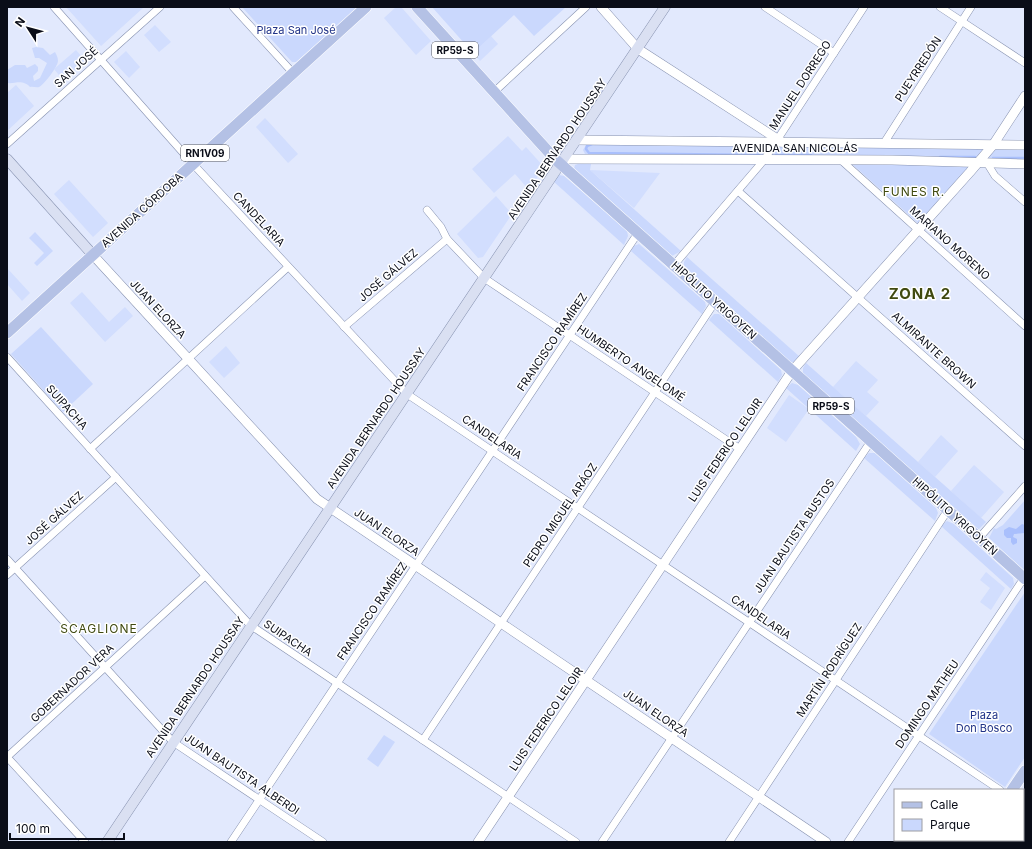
<svg xmlns="http://www.w3.org/2000/svg" width="1032" height="849" font-family="Inter,sans-serif">
<style>
.built{fill:#d2defe}
.green{fill:#cad8fd}
.water{fill:#a9bffc}
.lines{fill:none;stroke-linecap:round;stroke-linejoin:round}
.stream{stroke:#a9bffc;stroke-width:2.5}
.minor-casing{stroke:#8792b0;stroke-width:8}
.tertiary-casing{stroke:#8792b0;stroke-width:10}
.secondary-casing{stroke:#8792b0;stroke-width:11}
.primary-casing{stroke:#fff;stroke-width:12}
.minor{stroke:#fff;stroke-width:7}
.tertiary{stroke:#fff;stroke-width:9}
.secondary{stroke:#dae0f2;stroke-width:10}
.primary{stroke:#b4c1e5;stroke-width:11}
.labels{text-anchor:middle;dominant-baseline:central;stroke-width:3;stroke-linejoin:round;paint-order:stroke}
.shield{fill:#fff;stroke:#54565d;stroke-width:1}
.shield-label{font-size:10px;font-weight:bold;fill:#0a0d18}
.park-label{font-size:11px;fill:#213387;stroke:#fff}
.street-label{font-size:11px;fill:#0a0d18;stroke:#fff}
.neighbourhood-label{font-size:12px;letter-spacing:1px;fill:#404a10;stroke:#fff}
.district-label{font-size:15px;font-weight:bold;letter-spacing:1px;fill:#404a10;stroke:#fff}
</style>
<rect width="100%" height="100%" fill="#e2e9fd"/>
<!-- built -->
<g class="built">
<path d="M 66,7 L 142,7 L 143,8 L 101,46 Z"/>
<path d="M 396,7 L 402,8 L 431,41 L 416,55 L 384,18 Z"/>
<path d="M 155,25 L 171,42 L 159,52 L 144,35 Z"/>
<path d="M 491,36 L 498,44 L 480,61 L 473,53 Z"/>
<path d="M 76,50 L 83,58 L 82,64 L 63,80 L 54,69 Z"/>
<path d="M 126,51 L 140,67 L 129,78 L 114,62 Z"/>
<path d="M 16,85 L 34,106 L 7,131 L 7,93 Z"/>
<path d="M 265,118 L 298,154 L 288,163 L 256,127 Z"/>
<path d="M 508,136 L 522,151 L 526,147 L 544,167 L 529,190 L 515,174 L 494,193 L 472,169 Z"/>
<path d="M 590,170 L 660,173 L 634,208 Z"/>
<path d="M 69,180 L 108,223 L 93,237 L 54,194 Z"/>
<path d="M 496,196 L 512,214 L 483,257 L 478,258 L 457,234 Z"/>
<path d="M 7,268 L 30,293 L 22,301 L 7,284 Z"/>
<path d="M 82,292 L 109,322 L 125,307 L 133,316 L 105,342 L 70,303 Z"/>
<path d="M 226,346 L 240,363 L 224,378 L 209,362 Z"/>
<path d="M 856,361 L 878,380 L 867,392 L 879,402 L 866,416 L 833,387 Z"/>
<path d="M 789,395 L 809,409 L 786,442 L 767,428 Z"/>
<path d="M 941,435 L 958,451 L 935,477 L 918,462 Z"/>
<path d="M 974,465 L 1004,492 L 981,518 L 951,491 Z"/>
<path d="M 986,572 L 1005,588 L 991,610 L 980,602 L 990,588 L 980,580 Z"/>
</g>
<!-- green -->
<g class="green">
<path d="M 242,7 L 359,7 L 296,62 L 292,62 Z"/>
<path d="M 432,7 L 551,8 L 566,7 L 534,36 L 514,15 L 473,53 Z"/>
<path d="M 36,47 L 43,48 L 50,55 L 55,52 C 56,54 58,57 58,61 C 58,66 44,85 39,87 C 36,88 33,86 30,87 C 22,79 16,84 7,83 L 7,70 L 15,65 L 25,65 L 27,68 L 35,64 L 38,67 L 38,71 L 33,76 L 34,81 L 40,78 L 47,63 L 39,58 L 35,58 L 32,48 Z"/>
<path d="M 586,145 L 768,145 L 764,155 L 586,156 L 583,150 Z"/>
<path d="M 776,146 L 985,148 L 978,159 L 771,155 Z"/>
<path d="M 1025,148 L 1025,161 L 987,159 L 994,149 Z"/>
<path d="M 851,163 L 971,166 L 922,222 L 918,223 Z"/>
<path d="M 578,164 L 591,164 L 590,170 L 681,251 L 672,256 L 574,169 L 575,165 Z"/>
<path d="M 559,175 L 564,176 L 627,231 L 628,236 L 624,245 L 553,181 Z"/>
<path d="M 35,232 L 53,251 L 37,266 L 34,263 L 44,253 L 29,238 Z"/>
<path d="M 639,244 L 705,302 L 706,306 L 702,314 L 631,251 L 634,246 Z"/>
<path d="M 687,257 L 800,357 L 794,362 L 790,362 L 684,267 L 684,262 Z"/>
<path d="M 714,314 L 719,314 L 781,370 L 782,375 L 778,382 L 709,320 Z"/>
<path d="M 41,327 L 93,384 L 63,412 L 11,354 Z"/>
<path d="M 806,363 L 986,522 L 978,530 L 803,374 L 803,368 Z"/>
<path d="M 792,383 L 798,385 L 856,437 L 860,444 L 856,451 L 786,388 Z"/>
<path d="M 869,453 L 875,453 L 936,508 L 938,513 L 935,521 L 864,458 Z"/>
<path d="M 1025,500 L 1025,571 L 989,538 L 994,528 L 996,529 L 1003,525 Z"/>
<path d="M 947,521 L 954,524 L 1013,578 L 1014,584 L 1011,589 L 941,526 Z"/>
<path d="M 1025,592 L 1025,757 L 1005,787 L 929,734 Z"/>
<path d="M 384,735 L 395,742 L 378,767 L 367,759 Z"/>
</g>
<!-- water -->
<path class="water" d="M 1022,524 L 1025,525 L 1025,533 L 1014,534 L 1013,537 L 1017,539 L 1017,543 L 1013,545 L 1011,542 L 1011,538 L 1007,538 L 1004,535 L 1004,530 L 1009,527 L 1016,529 Z"/>
<g class="lines">
<!-- stream -->
<g class="stream">
<path d="M 592,144 L 587,146 L 586,149 L 589,153 L 759,155"/>
<path d="M 776,155 L 811,155"/>
<path d="M 940,157 L 975,157"/>
<path d="M 993,158 L 1025,158"/>
</g>
<!-- minor casing -->
<g class="minor-casing">
<g id="minor">
<path d="M 54,7 L 193,164 L 407,394 L 1000,790"/>
<path d="M 233,7 L 293,73"/>
<path d="M 765,7 L 834,53"/>
<path d="M 940,7 L 1025,63"/>
<path d="M 494,92 L 586,7"/>
<path d="M 884,143 L 971,7"/>
<path d="M 7,144 L 160,7"/>
<path d="M 842,161 L 1025,326"/>
<path d="M 987,163 L 995,176 L 1025,202"/>
<path d="M 738,191 L 1025,446"/>
<path d="M 427,210 L 441,227 L 447,239 L 484,278 L 740,449"/>
<path d="M 674,265 L 764,160 L 864,7"/>
<path d="M 344,327 L 447,239"/>
<path d="M 7,357 L 250,625 L 576,842"/>
<path d="M 90,449 L 288,267"/>
<path d="M 979,538 L 1025,486"/>
<path d="M 7,559 L 173,742 L 323,842"/>
<path d="M 7,575 L 116,477"/>
<path d="M 423,740 L 715,302"/>
<path d="M 7,757 L 205,576"/>
<path d="M 7,757 L 85,842"/>
<path d="M 231,842 L 638,233"/>
<path d="M 602,842 L 871,441"/>
<path d="M 729,842 L 948,510"/>
<path d="M 848,842 L 1024,578"/>
</g>
</g>
<!-- tertiary casing -->
<g class="tertiary-casing">
<g id="tertiary">
<path d="M 601,7 L 638,49 L 782,142"/>
<path d="M 577,140 L 1025,145"/>
<path d="M 565,159 L 892,160 L 1025,164"/>
<path d="M 93,255 L 317,499 L 826,842"/>
<path d="M 478,842 L 792,371 L 970,172 L 993,145 L 1025,96"/>
</g>
</g>
<!-- secondary casing -->
<g class="secondary-casing">
<g id="secondary">
<path d="M 7,159 L 93,255"/>
<path d="M 107,842 L 665,7"/>
</g>
</g>
<!-- primary casing -->
<g class="primary-casing">
<g id="primary">
<path d="M 417,7 L 555,159 L 1025,579"/>
<path d="M 7,333 L 366,7"/>
<path d="M 1012,790 L 1025,771"/>
<path d="M 978,842 L 980,840"/>
</g>
</g>
<!-- minor -->
<use href="#minor" class="minor"/>
<!-- tertiary -->
<use href="#tertiary" class="tertiary"/>
<!-- secondary -->
<use href="#secondary" class="secondary"/>
<!-- primary -->
<use href="#primary" class="primary"/>
</g>
<g class="labels">
<!-- shield labels -->
<g class="shield">
<rect x="432" y="42" width="46" height="16" rx="3"/>
<rect x="181" y="145" width="48" height="16" rx="3"/>
<rect x="808" y="398" width="46" height="16" rx="3"/>
</g>
<g class="shield-label">
<text x="455" y="50">RP59-S</text>
<text x="205" y="153">RN1V09</text>
<text x="831" y="406">RP59-S</text>
</g>
<!-- park labels -->
<g class="park-label">
<text x="296" y="30">Plaza San José</text>
<text x="984" y="715">Plaza<tspan x="984" dy="13">Don Bosco</tspan></text>
</g>
<!-- street labels -->
<g class="street-label">
<text transform="translate(76 67) rotate(-42)">SAN JOSÉ</text>
<text transform="translate(918 69) rotate(-57)">PUEYRREDÓN</text>
<text transform="translate(800 85) rotate(-57)">MANUEL DORREGO</text>
<text x="795" y="148">AVENIDA SAN NICOLÁS</text>
<text transform="translate(557 149) rotate(-56)">AVENIDA BERNARDO HOUSSAY</text>
<text transform="translate(142 210) rotate(-42)">AVENIDA CÓRDOBA</text>
<text transform="translate(259 219) rotate(47)">CANDELARIA</text>
<text transform="translate(950 243) rotate(42)">MARIANO MORENO</text>
<text transform="translate(388 275) rotate(-41)">JOSÉ GÁLVEZ</text>
<text transform="translate(714 300) rotate(42)">HIPÓLITO YRIGOYEN</text>
<text transform="translate(158 309) rotate(47)">JUAN ELORZA</text>
<text transform="translate(552 342) rotate(-56)">FRANCISCO RAMÍREZ</text>
<text transform="translate(934 350) rotate(42)">ALMIRANTE BROWN</text>
<text transform="translate(631 363) rotate(34)">HUMBERTO ANGELOMÉ</text>
<text transform="translate(67 407) rotate(48)">SUIPACHA</text>
<text transform="translate(376 418) rotate(-56)">AVENIDA BERNARDO HOUSSAY</text>
<text transform="translate(492 437) rotate(34)">CANDELARIA</text>
<text transform="translate(725 450) rotate(-56)">LUIS FEDERICO LELOIR</text>
<text transform="translate(560 515) rotate(-56)">PEDRO MIGUEL ARÁOZ</text>
<text transform="translate(955 516) rotate(42)">HIPÓLITO YRIGOYEN</text>
<text transform="translate(54 518) rotate(-42)">JOSÉ GÁLVEZ</text>
<text transform="translate(387 532) rotate(34)">JUAN ELORZA</text>
<text transform="translate(794 536) rotate(-56)">JUAN BAUTISTA BUSTOS</text>
<text transform="translate(372 611) rotate(-56)">FRANCISCO RAMÍREZ</text>
<text transform="translate(761 617) rotate(34)">CANDELARIA</text>
<text transform="translate(288 638) rotate(34)">SUIPACHA</text>
<text transform="translate(829 670) rotate(-57)">MARTÍN RODRÍGUEZ</text>
<text transform="translate(72 683) rotate(-43)">GOBERNADOR VERA</text>
<text transform="translate(195 687) rotate(-56)">AVENIDA BERNARDO HOUSSAY</text>
<text transform="translate(927 704) rotate(-56)">DOMINGO MATHEU</text>
<text transform="translate(656 713) rotate(34)">JUAN ELORZA</text>
<text transform="translate(546 719) rotate(-56)">LUIS FEDERICO LELOIR</text>
<text transform="translate(242 774) rotate(34)">JUAN BAUTISTA ALBERDI</text>
</g>
<!-- neighbourhood labels -->
<g class="neighbourhood-label">
<text x="914" y="191">FUNES R.</text>
<text x="99" y="628">SCAGLIONE</text>
</g>
<!-- district labels -->
<g class="district-label">
<text x="920" y="293">ZONA 2</text>
</g>
</g>
<!-- border -->
<rect width="1032" height="849" fill="none" stroke="#0a0d18" stroke-width="16"/>
<!-- legend -->
<rect x="894" y="789" width="130" height="52" fill="#ffffff" stroke="#9d9ea3"/>
<rect x="902" y="802" width="20" height="6" fill="#b4c1e5" stroke="#9d9ea3"/>
<text x="930" y="809" font-size="12" fill="#0a0d18">Calle</text>
<rect x="902" y="819" width="20" height="12" fill="#cad8fd" stroke="#9d9ea3"/>
<text x="930" y="829" font-size="12" fill="#0a0d18">Parque</text>
<!-- north arrow -->
<g transform="translate(28 28) rotate(306)" stroke="#ffffff" stroke-width="3" paint-order="stroke">
<path d="M0-3L7 15L0 10L-7 15Z" fill="#0a0d18"/>
<text y="-6" font-size="11" font-weight="bold" text-anchor="middle" fill="#0a0d18">N</text>
</g>
<!-- scale -->
<path d="M10 833v6h114v-6" fill="none" stroke="#0a0d18" stroke-width="2"/>
<text x="16" y="833" font-size="12" fill="#0a0d18" stroke="#ffffff" stroke-width="3" paint-order="stroke">100 m</text>
</svg>
